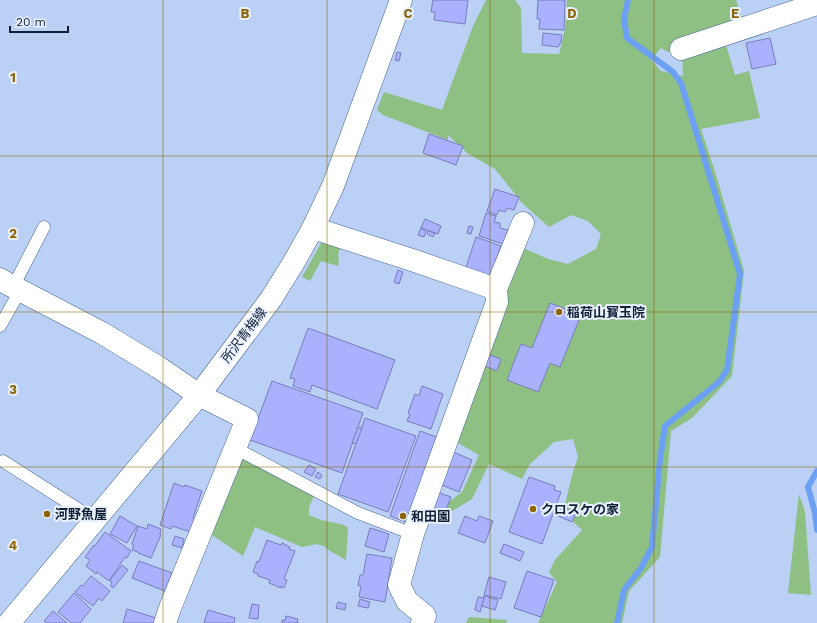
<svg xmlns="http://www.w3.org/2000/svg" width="817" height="623" font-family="'Work Sans','Noto Sans JP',sans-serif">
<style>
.green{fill:#8ebf83;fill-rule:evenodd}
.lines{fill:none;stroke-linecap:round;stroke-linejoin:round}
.stream{stroke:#6ca0f4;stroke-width:6}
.building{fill:#aab1fe;stroke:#787dba}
.service-casing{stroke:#446599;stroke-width:13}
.minor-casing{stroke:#446599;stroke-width:23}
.secondary-casing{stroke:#446599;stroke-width:23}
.service{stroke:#fff;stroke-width:12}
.minor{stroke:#fff;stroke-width:22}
.secondary{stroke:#fff;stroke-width:22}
.grid{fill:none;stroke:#8d6406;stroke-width:1;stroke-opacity:0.55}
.poi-dot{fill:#8d6406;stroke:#e9f0fd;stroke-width:1.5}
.labels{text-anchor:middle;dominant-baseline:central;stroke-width:4;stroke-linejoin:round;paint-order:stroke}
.poi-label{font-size:13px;font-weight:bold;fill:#122036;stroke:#e9f0fd;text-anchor:start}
.street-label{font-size:13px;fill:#122036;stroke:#e9f0fd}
.grid-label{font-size:13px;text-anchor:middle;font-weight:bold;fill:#8d6406;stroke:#e9f0fd;stroke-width:4;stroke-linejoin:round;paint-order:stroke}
</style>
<rect width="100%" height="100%" fill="#bad0f4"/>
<!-- green -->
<g class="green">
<path d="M 486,0 L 515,0 L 521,8 L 522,53 L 559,54 L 565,29 L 567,0 L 736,0 L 743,23 L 676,47 L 668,52 L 661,48 L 651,60 L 661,71 L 683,76 L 682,55 L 725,42 L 735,75 L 749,71 L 760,118 L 701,129 L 716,175 L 744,271 L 732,376 L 692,418 L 671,431 L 660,557 L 629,591 L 622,623 L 538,623 L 557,582 L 549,572 L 555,560 L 582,530 L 563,512 L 573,472 L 578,457 L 573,439 L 554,442 L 530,464 L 522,479 L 489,464 L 472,499 L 444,516 L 440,514 L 449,502 L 462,492 L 479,455 L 453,440 L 519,246 L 548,259 L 568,264 L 596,249 L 601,234 L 588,221 L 571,215 L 549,227 L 522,203 L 495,169 L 467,153 L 448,135 L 448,140 L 383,115 L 377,110 L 384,92 L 442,110 L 473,26 ZM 550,303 L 580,315 L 550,363 L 538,392 L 507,379 L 521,344 L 532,348 Z"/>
<path d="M 325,236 L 342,242 L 338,255 L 339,261 L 338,266 L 321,261 L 310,281 L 302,277 Z"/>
<path d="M 237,458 L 245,458 L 314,496 L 309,507 L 309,515 L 321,520 L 335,523 L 342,524 L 348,528 L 346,560 L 330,551 L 324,546 L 316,544 L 302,547 L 255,527 L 243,556 L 209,533 Z"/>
<path d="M 799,494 L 805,512 L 811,595 L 788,593 Z"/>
<path d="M 469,617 L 507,620 L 506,623 L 466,623 Z"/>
</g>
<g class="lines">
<!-- stream -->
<g class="stream">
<path d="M 817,471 L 808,487 L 815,513 L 817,530"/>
<path d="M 617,623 L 624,590 L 641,568 L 652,547 L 660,459 L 665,426 L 719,382 L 727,370 L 740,274 L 681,83 L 673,72 L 627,38 L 624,19 L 628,0"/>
</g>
</g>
<!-- building -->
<g class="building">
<path d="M 433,0 L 468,0 L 465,24 L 434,20 L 435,12 L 431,12 Z"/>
<path d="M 538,0 L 565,0 L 564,30 L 539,29 L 540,19 L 537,19 Z"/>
<path d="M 543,33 L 562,35 L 561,42 L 558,47 L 542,45 Z"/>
<path d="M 770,38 L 776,64 L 752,69 L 746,43 Z"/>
<path d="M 397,52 L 401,53 L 399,61 L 395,60 Z"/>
<path d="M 429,134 L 463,146 L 456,165 L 423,153 Z"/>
<path d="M 495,189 L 519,197 L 514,210 L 507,208 L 505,212 L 499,210 L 497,215 L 487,211 Z"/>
<path d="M 486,213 L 496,216 L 494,222 L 500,223 L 500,228 L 508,230 L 503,244 L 479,236 Z"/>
<path d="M 425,219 L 441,226 L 438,234 L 421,228 Z"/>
<path d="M 469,226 L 473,227 L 471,234 L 467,233 Z"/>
<path d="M 421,228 L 426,231 L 424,237 L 418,235 Z"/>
<path d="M 428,231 L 435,233 L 433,237 L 427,234 Z"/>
<path d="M 476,237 L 501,246 L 488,282 L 464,273 Z"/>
<path d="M 398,270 L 403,272 L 399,284 L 394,282 Z"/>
<path d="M 550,303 L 581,315 L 560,367 L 550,363 L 538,392 L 507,380 L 521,344 L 532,348 Z"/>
<path d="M 308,328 L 395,360 L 377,409 L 312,385 L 310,392 L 293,386 L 295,379 L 290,378 Z"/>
<path d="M 485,353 L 501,359 L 497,371 L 480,364 Z"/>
<path d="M 272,381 L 363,413 L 342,473 L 250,440 Z"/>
<path d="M 422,386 L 443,394 L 431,429 L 407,421 L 410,414 L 408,413 L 415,394 L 419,396 Z"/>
<path d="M 365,418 L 416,436 L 388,512 L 338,494 Z"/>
<path d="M 358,427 L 362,428 L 356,444 L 352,443 Z"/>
<path d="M 420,431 L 439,438 L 408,523 L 390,516 Z"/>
<path d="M 451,451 L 472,460 L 459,492 L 437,483 Z"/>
<path d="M 309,465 L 316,469 L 312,476 L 304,472 Z"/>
<path d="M 318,472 L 322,475 L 320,479 L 315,477 Z"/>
<path d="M 529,477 L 555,486 L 554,490 L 561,492 L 542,544 L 509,532 Z"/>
<path d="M 174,483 L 184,487 L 185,485 L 202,491 L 193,518 L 195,519 L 191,532 L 172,526 L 171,529 L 160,525 Z"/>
<path d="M 437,492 L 451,497 L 443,518 L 430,512 Z"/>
<path d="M 562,507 L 576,513 L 572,522 L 558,516 Z"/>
<path d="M 120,516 L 137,526 L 127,543 L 110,534 Z"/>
<path d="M 465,516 L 477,521 L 479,516 L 493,521 L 485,543 L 458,533 Z"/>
<path d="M 148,524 L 161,529 L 160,534 L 161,535 L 151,558 L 138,553 L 138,552 L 132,550 L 134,545 L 132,544 L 138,526 L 147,529 Z"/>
<path d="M 370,528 L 389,534 L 384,552 L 365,546 Z"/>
<path d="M 105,532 L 131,551 L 127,558 L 125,557 L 109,581 L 97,572 L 96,574 L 86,566 L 90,560 L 85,557 L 94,545 L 95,546 Z"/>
<path d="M 175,536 L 184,539 L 182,548 L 172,545 Z"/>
<path d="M 267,540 L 281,545 L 282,543 L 290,547 L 289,549 L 295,551 L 284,579 L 287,580 L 284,588 L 281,586 L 281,588 L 269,583 L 270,580 L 258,576 L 258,574 L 253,572 L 257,561 L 259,562 Z"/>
<path d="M 504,544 L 524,552 L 520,561 L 500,553 Z"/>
<path d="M 367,554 L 392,558 L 385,602 L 359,597 L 361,586 L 358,586 L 360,575 L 363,575 Z"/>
<path d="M 139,561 L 172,573 L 165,591 L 132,578 Z"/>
<path d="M 122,565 L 128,570 L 113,588 L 110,586 L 112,583 L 110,580 Z"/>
<path d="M 527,571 L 554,580 L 541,617 L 514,608 Z"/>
<path d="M 91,576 L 110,591 L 102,601 L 99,598 L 93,606 L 75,592 L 81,585 L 83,586 Z"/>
<path d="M 489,577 L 506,582 L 501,599 L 484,595 Z"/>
<path d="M 74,593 L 87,605 L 87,606 L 91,609 L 80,623 L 71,623 L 58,612 Z"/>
<path d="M 484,596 L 498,600 L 495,610 L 482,606 Z"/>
<path d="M 478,597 L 484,598 L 480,612 L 475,610 Z"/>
<path d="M 360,599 L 370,602 L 368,608 L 358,606 Z"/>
<path d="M 338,602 L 346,604 L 345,610 L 336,608 Z"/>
<path d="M 252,604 L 259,605 L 258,619 L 249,618 Z"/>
<path d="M 127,609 L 156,618 L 154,623 L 123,623 Z"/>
<path d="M 208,610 L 235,618 L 234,623 L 204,623 Z"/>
<path d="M 53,611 L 67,623 L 47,623 L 44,621 Z"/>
<path d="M 286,616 L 298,619 L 297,623 L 299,623 L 282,623 L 282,620 L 285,621 Z"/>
</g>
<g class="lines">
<!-- service casing -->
<g class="service-casing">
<g id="service">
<path d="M 13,287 L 44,227"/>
<path d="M 0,326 L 20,291"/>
<path d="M 235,448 L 358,513 L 413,534"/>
<path d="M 3,461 L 95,520"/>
</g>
</g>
<!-- minor casing -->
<g class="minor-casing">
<g id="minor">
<path d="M 681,49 L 817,4"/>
<path d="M 313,228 L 415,261 L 496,289"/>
<path d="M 0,279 L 8,284 L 102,333 L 158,367 L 199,395 L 247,419 L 170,608 L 165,623"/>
<path d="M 422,623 L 425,616 L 407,601 L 399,585 L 413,534 L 497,302 L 496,289 L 523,223"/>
</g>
</g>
<!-- secondary casing -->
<g class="secondary-casing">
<path id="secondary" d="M 9,623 L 199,395 L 271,299 L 294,262 L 313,228 L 333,186 L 401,0"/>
</g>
<!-- service -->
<use href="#service" class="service"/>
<!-- minor -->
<use href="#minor" class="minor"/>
<!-- secondary -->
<use href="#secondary" class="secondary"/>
</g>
<!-- grid -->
<path class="grid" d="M 163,0 L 163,623M 327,0 L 327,623M 490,0 L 490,623M 654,0 L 654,623M 0,156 L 817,156M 0,312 L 817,312M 0,467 L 817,467"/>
<!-- markers -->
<g class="poi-dot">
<circle cx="559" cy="312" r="4"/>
<circle cx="533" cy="509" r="4"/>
<circle cx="47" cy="514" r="4"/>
<circle cx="403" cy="516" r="4"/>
</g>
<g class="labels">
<!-- poi labels -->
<g class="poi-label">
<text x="567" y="312">稲荷山寳玉院</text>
<text x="541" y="509">クロスケの家</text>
<text x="55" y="514">河野魚屋</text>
<text x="411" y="516">和田園</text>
</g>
<!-- street labels -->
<g class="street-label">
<text transform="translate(244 335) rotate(-53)">所沢青梅線</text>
</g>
</g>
<g class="grid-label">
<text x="245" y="18">B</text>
<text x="408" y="18">C</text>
<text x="572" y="18">D</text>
<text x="735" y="18">E</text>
<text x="13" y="82">1</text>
<text x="13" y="238">2</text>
<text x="13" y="394">3</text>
<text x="13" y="550">4</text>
</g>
<!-- scale -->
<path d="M10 26v6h58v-6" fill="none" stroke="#122036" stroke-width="2"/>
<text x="16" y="26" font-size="12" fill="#122036" stroke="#e9f0fd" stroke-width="3" paint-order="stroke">20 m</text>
</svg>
